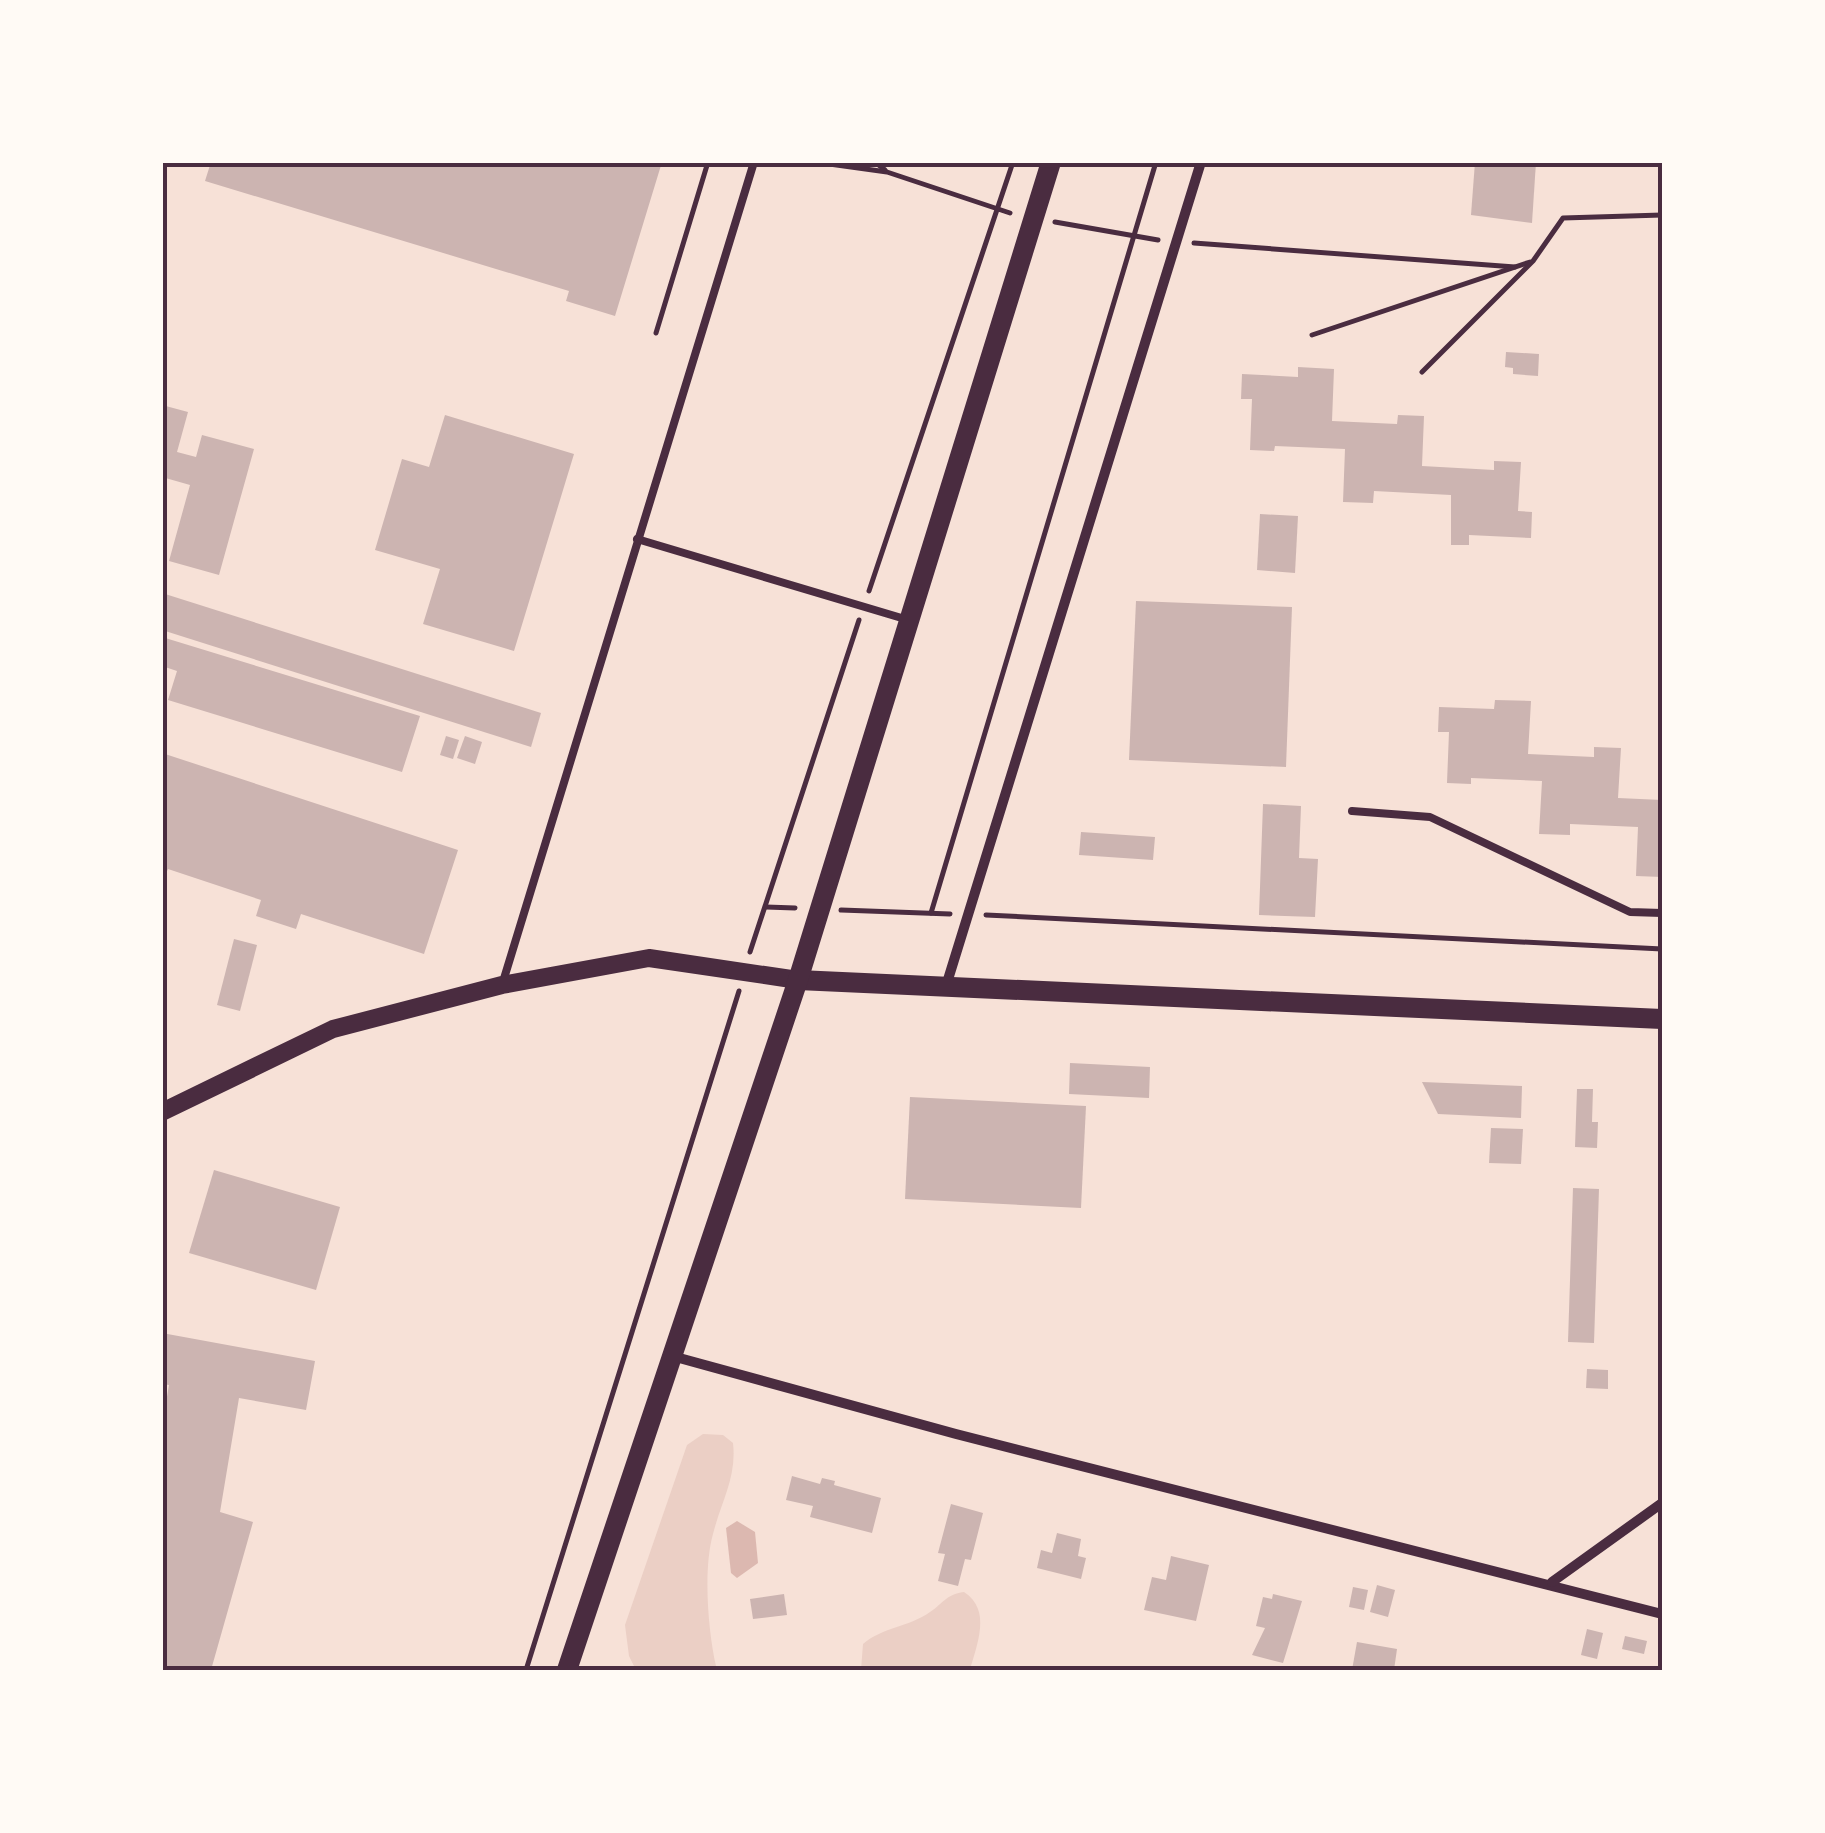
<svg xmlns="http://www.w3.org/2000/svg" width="1825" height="1833" font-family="Spectral,serif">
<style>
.green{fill:#ebcfc5}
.water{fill:#dcb8b0}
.building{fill:#ccb4b1}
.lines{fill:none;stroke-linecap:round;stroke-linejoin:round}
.path{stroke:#4a2c40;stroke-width:5}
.service{stroke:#4a2c40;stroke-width:8}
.minor{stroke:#4a2c40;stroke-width:10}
.tertiary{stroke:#4a2c40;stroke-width:18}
.secondary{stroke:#4a2c40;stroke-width:20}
.neatline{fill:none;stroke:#4a2c40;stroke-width:4}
</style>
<rect width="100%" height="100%" fill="#f7e1d7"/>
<!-- green -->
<g class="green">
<path d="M 703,1434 L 723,1435 L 733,1443 C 737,1477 721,1502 713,1534 C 703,1569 708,1631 716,1666 L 714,1670 L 636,1670 L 629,1656 L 625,1625 L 687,1445 Z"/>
<path d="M 964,1592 C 992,1610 977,1644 970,1670 L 861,1670 L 863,1644 C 883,1627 909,1627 930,1612 C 945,1602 945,1595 964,1592 Z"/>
</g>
<!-- water -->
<path class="water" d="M 737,1521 L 755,1532 L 758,1563 L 737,1578 L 731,1573 L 726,1528 Z"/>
<!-- building -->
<g class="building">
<path d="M 211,162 L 662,162 L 615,316 L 566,301 L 569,291 L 205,181 Z"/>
<path d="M 1475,162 L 1536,162 L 1532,223 L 1471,215 Z"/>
<path d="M 1506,352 L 1539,354 L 1538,376 L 1513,374 L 1513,368 L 1505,367 Z"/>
<path d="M 1298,367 L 1334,369 L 1332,421 L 1397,424 L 1398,415 L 1424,416 L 1422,466 L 1494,470 L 1494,461 L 1521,462 L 1518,511 L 1532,512 L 1531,538 L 1469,535 L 1469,545 L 1451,545 L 1451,495 L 1374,491 L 1373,503 L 1343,502 L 1345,449 L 1275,446 L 1274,451 L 1250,450 L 1252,399 L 1241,399 L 1242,374 L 1298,377 Z"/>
<path d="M 162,405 L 188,412 L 177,452 L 196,457 L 202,435 L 254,449 L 219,575 L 169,561 L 190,485 L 162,477 Z"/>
<path d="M 445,415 L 574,454 L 514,651 L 423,624 L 440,569 L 375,550 L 402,459 L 429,467 Z"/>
<path d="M 1260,514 L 1298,516 L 1295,573 L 1257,570 Z"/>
<path d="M 162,593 L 541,713 L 531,747 L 162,630 Z"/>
<path d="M 1136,601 L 1292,607 L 1286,767 L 1129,760 Z"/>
<path d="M 162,637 L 420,716 L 402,772 L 168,700 L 177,671 L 162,666 Z"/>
<path d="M 1495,700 L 1531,701 L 1528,754 L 1594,757 L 1594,747 L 1621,748 L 1618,798 L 1662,800 L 1662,877 L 1636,876 L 1638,827 L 1570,824 L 1570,835 L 1539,834 L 1542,781 L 1471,778 L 1471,784 L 1447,783 L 1449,732 L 1438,732 L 1439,707 L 1494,709 Z"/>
<path d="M 446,736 L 459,740 L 453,759 L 440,755 Z"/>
<path d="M 465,736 L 482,742 L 475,764 L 457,758 Z"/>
<path d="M 162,753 L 458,850 L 424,954 L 301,914 L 296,929 L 256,916 L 261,900 L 168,869 L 162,882 Z"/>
<path d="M 1263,804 L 1301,806 L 1299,858 L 1318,859 L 1315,917 L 1259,915 Z"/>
<path d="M 1081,832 L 1155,837 L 1153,860 L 1079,855 Z"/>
<path d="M 234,939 L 257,945 L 240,1011 L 217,1005 Z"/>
<path d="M 1070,1063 L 1150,1067 L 1149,1098 L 1069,1094 Z"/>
<path d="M 1422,1082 L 1522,1086 L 1521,1118 L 1438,1114 Z"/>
<path d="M 1577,1089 L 1593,1089 L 1592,1122 L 1598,1122 L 1597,1148 L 1575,1147 Z"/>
<path d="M 910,1097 L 1086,1106 L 1081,1208 L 905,1199 Z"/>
<path d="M 1491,1128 L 1523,1129 L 1521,1164 L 1489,1163 Z"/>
<path d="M 214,1170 L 340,1207 L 316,1290 L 189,1253 Z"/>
<path d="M 1573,1188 L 1599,1189 L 1594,1343 L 1568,1342 Z"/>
<path d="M 162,1333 L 315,1361 L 306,1410 L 239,1398 L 220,1512 L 253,1522 L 211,1670 L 162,1670 L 162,1426 L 169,1385 L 162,1384 Z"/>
<path d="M 1587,1369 L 1608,1370 L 1608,1389 L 1586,1388 Z"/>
<path d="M 792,1476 L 820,1484 L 822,1478 L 835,1481 L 834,1485 L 881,1498 L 872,1533 L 810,1517 L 813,1506 L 786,1500 Z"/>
<path d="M 951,1504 L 983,1513 L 971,1560 L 965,1559 L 958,1586 L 938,1581 L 945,1554 L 938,1553 Z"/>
<path d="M 1057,1533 L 1081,1539 L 1078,1556 L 1086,1558 L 1081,1579 L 1037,1568 L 1041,1550 L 1052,1553 Z"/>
<path d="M 1171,1556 L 1209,1565 L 1196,1621 L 1144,1610 L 1152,1577 L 1166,1580 Z"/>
<path d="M 1377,1585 L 1395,1590 L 1388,1617 L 1370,1612 Z"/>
<path d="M 1353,1587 L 1368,1590 L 1364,1610 L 1349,1607 Z"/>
<path d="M 784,1594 L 787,1615 L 753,1619 L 750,1599 Z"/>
<path d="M 1273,1594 L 1302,1601 L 1283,1663 L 1252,1655 L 1265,1628 L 1256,1626 L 1263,1597 L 1272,1599 Z"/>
<path d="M 1587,1629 L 1603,1633 L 1597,1659 L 1581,1655 Z"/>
<path d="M 1625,1636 L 1647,1641 L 1644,1654 L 1622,1649 Z"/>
<path d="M 1357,1642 L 1397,1649 L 1394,1670 L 1352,1670 Z"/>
</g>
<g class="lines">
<!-- path -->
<g class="path">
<path d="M 815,162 L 887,172 L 1010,213"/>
<path d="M 875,162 L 885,170"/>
<path d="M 1636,162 L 1662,164"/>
<path d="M 1055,222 L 1158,240"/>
<path d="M 1194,243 L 1515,267"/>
<path d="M 656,333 L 708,162"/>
<path d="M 1312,335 L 1530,262"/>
<path d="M 1422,372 L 1533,261 L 1563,218 L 1662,215"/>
<path d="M 869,591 L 1013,162"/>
<path d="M 766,907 L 795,908"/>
<path d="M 841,910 L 950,914"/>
<path d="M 931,913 L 1156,162"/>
<path d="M 986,915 L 1662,949"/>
<path d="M 750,952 L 859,620"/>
<path d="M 526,1670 L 739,991"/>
</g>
<!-- service -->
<g class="service">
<path d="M 637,539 L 905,619"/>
<path d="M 1352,811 L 1430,817 L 1630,912 L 1662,913"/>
<path d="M 502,985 L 754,162"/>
</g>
<!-- minor -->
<g class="minor">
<path d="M 946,986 L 1201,162"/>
<path d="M 672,1356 L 956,1434 L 1662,1614"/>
<path d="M 1552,1582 L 1662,1503"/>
</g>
<!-- tertiary -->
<path class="tertiary" d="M 162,1112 L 333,1029 L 502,985 L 649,958 L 798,980"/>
<!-- secondary -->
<g class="secondary">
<path d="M 798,980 L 1662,1019"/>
<path d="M 567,1670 L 798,980 L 1051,162"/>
</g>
</g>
<!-- border -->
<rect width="1825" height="1833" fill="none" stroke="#fffaf5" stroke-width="330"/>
<rect x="165" y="165" width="1495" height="1503" class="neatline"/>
</svg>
